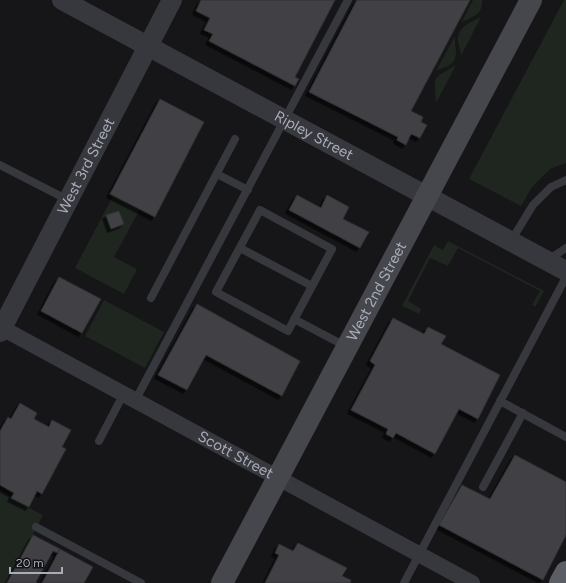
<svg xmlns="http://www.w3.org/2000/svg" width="566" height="583" font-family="Figtree,sans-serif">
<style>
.green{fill:#1e261f}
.building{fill:#404145;stroke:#303034;filter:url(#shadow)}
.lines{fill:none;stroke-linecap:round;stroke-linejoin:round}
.service{stroke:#37383d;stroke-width:8}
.minor{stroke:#37383d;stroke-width:16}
.tertiary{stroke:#37383d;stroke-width:20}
.secondary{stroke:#45474d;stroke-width:22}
.trunk{stroke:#5b5e65;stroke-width:22}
.labels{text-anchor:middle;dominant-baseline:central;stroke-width:3.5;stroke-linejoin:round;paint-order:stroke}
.street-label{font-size:15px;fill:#a8adb8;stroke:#111113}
</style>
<defs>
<filter id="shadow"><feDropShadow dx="-3.5" dy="3.5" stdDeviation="0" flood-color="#0009"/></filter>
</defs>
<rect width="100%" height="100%" fill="#161618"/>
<!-- green -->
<g class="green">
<path d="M 473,0 L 482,0 C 483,16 472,16 461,23 Z"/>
<path d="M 564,0 L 566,0 L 566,163 L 550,169 L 532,187 L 521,206 L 469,179 Z"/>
<path d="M 481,17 L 461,56 C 461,50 458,46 458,40 C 457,27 471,22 481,17 Z"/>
<path d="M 455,36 C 454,47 461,59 448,66 C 444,68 440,68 436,71 Z"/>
<path d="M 456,65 L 436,103 C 435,74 430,81 456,65 Z"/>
<path d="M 113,196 L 140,209 L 114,257 L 137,269 L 124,294 L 75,268 Z"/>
<path d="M 448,241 L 544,291 L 535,307 L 532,305 L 540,291 L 458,248 L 448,266 L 430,258 L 408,301 L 421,309 L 419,314 L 402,306 L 434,245 L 443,250 Z"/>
<path d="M 104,300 L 164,332 L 145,368 L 85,336 Z"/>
<path d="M 0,493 L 43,515 L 7,583 L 0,583 Z"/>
</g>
<!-- building -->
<g class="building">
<path d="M 201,0 L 335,0 L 295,77 L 299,79 L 295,86 L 209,41 L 213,34 L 204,30 L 210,18 L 196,11 Z"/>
<path d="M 357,0 L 470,0 L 411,111 L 423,117 L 421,122 L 427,125 L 420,138 L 411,134 L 406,145 L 397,140 L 398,137 L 309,92 Z"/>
<path d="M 160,99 L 204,122 L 155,217 L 110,194 Z"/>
<path d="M 297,195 L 321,208 L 327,195 L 349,207 L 343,219 L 369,232 L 360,248 L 289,210 Z"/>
<path d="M 119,211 L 124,224 L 111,229 L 106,215 Z"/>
<path d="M 59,277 L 101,299 L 82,333 L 41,311 Z"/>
<path d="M 197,304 L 300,361 L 282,396 L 206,355 L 187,390 L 158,375 Z"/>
<path d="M 393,318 L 424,334 L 428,327 L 446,336 L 441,344 L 500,375 L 478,419 L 459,409 L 435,454 L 396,433 L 393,438 L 386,434 L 388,429 L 351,410 L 375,365 L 370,361 Z"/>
<path d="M 20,403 L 37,413 L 34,419 L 49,427 L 52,420 L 71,430 L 62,447 L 66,449 L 42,494 L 37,491 L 29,507 L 11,498 L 14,493 L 0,485 L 0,431 L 8,417 L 11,419 Z"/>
<path d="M 515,455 L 566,482 L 566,535 L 543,580 L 439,525 L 462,485 L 490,499 Z"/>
<path d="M 33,535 L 60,549 L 58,553 L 53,551 L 36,582 L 37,583 L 7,583 Z"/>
<path d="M 298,543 L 347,568 L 342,576 L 351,580 L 350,583 L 265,583 L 279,555 L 275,553 L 279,544 L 293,551 Z"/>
<path d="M 60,549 L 93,567 L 84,583 L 42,583 Z"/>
</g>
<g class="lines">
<!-- service -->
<g class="service">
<path d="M 0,165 L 68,200"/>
<path d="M 217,174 L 248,190"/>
<path d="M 260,210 L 332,249 L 288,331 L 216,292 Z"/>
<path d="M 511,241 L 533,205 L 551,187 L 566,180"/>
<path d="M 240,248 L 312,286"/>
<path d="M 548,260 L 566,248"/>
<path d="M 151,298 L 235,139"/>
<path d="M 294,319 L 347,347"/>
<path d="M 135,401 L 348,0"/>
<path d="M 500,401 L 566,437"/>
<path d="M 99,441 L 123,395"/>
<path d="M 483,487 L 523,413"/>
<path d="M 36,527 L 141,583"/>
<path d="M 404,583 L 566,277"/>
</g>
<!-- minor -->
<path class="minor" id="s1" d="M 0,327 L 472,583"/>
<!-- tertiary -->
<g class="tertiary">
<path id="s2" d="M 62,0 L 566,271"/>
<path id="s3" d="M 0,332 L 172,0"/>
</g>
<!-- secondary -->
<path class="secondary" id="s4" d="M 222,583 L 531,0"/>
<!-- trunk -->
<path class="trunk" d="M 560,583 L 566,572"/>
</g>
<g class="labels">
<!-- street labels -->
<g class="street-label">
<text stroke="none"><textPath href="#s2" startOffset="286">Ripley Street</textPath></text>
<text stroke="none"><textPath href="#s3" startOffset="187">West 3rd Street</textPath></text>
<text stroke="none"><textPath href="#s4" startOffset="330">West 2nd Street</textPath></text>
<text stroke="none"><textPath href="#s1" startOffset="268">Scott Street</textPath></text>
</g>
</g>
<!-- scale -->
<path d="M10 567v6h52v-6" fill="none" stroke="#a8adb8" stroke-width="2"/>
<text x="16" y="567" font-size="12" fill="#a8adb8" stroke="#111113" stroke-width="3" paint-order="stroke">20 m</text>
</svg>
